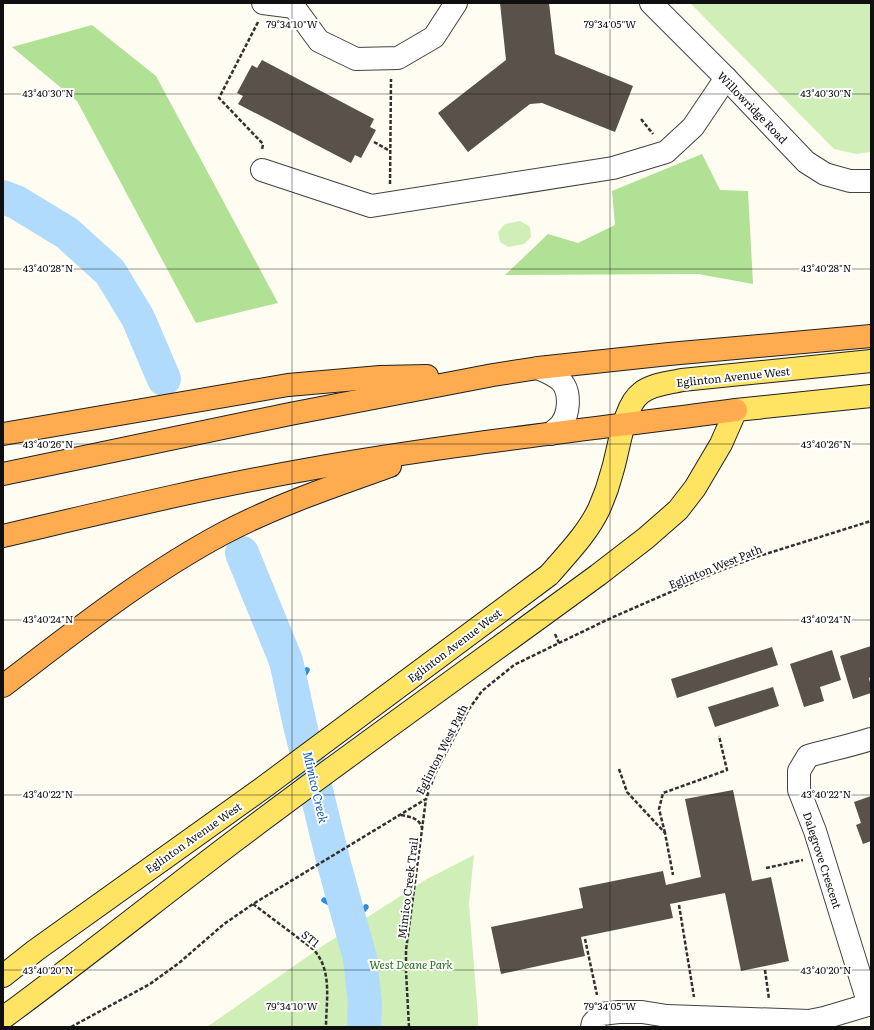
<svg xmlns="http://www.w3.org/2000/svg" width="874" height="1030" font-family="Literata,serif">
<style>
.green{fill:#d0eeb7}
.forest{fill:#b1e194}
.lines{fill:none;stroke-linecap:round;stroke-linejoin:round}
.stream{stroke:#308bdb;stroke-width:5.5}
.river{stroke:#b1dbfc;stroke-width:34}
.building{fill:#59514a}
.minor-casing{stroke:#424242;stroke-width:24}
.major-casing{stroke:#202020;stroke-width:24}
.highway-casing{stroke:#202020;stroke-width:24}
.path{stroke:#313131;stroke-width:2.5;stroke-dasharray:4 2;stroke-linecap:butt}
.minor{stroke:#fff;stroke-width:22}
.major{stroke:#ffe362;stroke-width:22}
.highway{stroke:#ffac50;stroke-width:22}
.ticks{fill:none;stroke:#0f0f0f;stroke-width:1;stroke-opacity:0.45}
.labels{text-anchor:middle;dominant-baseline:central;stroke-width:4;stroke-linejoin:round;paint-order:stroke}
.street-label{font-size:11px;fill:#0f0f0f;stroke:#fff}
.park-label{font-size:11px;font-style:italic;fill:#246f18;stroke:#fff}
.water-label{font-size:12px;font-style:italic;fill:#0b5caf;stroke:#fff}
.ticks-label{font-size:10px;text-anchor:middle;fill:#0f0f0f;stroke:#fff;stroke-width:4;stroke-linejoin:round;paint-order:stroke}
</style>
<rect width="100%" height="100%" fill="#fffdf2"/>
<!-- green -->
<g class="green">
<path d="M 690,3 L 871,3 L 871,152 L 856,154 L 834,149 Z"/>
<path d="M 520,221 L 530,227 L 531,237 L 524,244 L 508,247 L 500,242 L 498,232 L 505,224 Z"/>
<path d="M 474,855 L 469,904 L 478,1016 L 478,1027 L 207,1027 L 324,945 L 427,879 Z"/>
</g>
<!-- forest -->
<g class="forest">
<path d="M 92,25 L 156,76 L 278,303 L 196,323 L 77,101 L 12,47 Z"/>
<path d="M 702,154 L 720,190 L 748,191 L 753,284 L 698,274 L 505,275 L 548,234 L 578,243 L 615,225 L 612,191 Z"/>
</g>
<g class="lines">
<!-- stream -->
<g class="stream">
<path d="M 293,693 L 307,670"/>
<path d="M 324,900 L 347,912"/>
<path d="M 350,925 L 366,907"/>
</g>
<!-- river -->
<g class="river">
<path d="M 3,197 L 16,202 L 67,233 L 110,272 L 138,318 L 164,379"/>
<path d="M 242,553 L 286,661 L 300,725 L 334,864 L 360,958 L 365,1004 L 364,1027"/>
</g>
</g>
<!-- building -->
<g class="building">
<path d="M 500,3 L 549,3 L 555,54 L 633,86 L 615,132 L 542,103 L 530,104 L 468,152 L 438,113 L 506,60 Z"/>
<path d="M 262,60 L 374,119 L 370,127 L 376,130 L 361,158 L 355,155 L 351,163 L 238,104 L 243,96 L 237,93 L 252,65 L 257,68 Z"/>
<path d="M 871,646 L 871,677 L 869,678 L 871,686 L 871,693 L 853,699 L 840,656 Z"/>
<path d="M 772,647 L 778,665 L 677,698 L 671,679 Z"/>
<path d="M 832,650 L 841,680 L 820,687 L 824,701 L 804,707 L 790,664 Z"/>
<path d="M 773,687 L 779,706 L 715,727 L 708,707 Z"/>
<path d="M 733,790 L 752,881 L 771,877 L 789,961 L 741,971 L 725,893 L 670,904 L 673,918 L 581,937 L 585,956 L 501,974 L 491,927 L 583,908 L 579,888 L 663,871 L 666,885 L 701,877 L 685,799 Z"/>
<path d="M 871,796 L 871,841 L 863,844 L 856,825 L 861,823 L 854,802 Z"/>
</g>
<g class="lines">
<!-- minor casing -->
<g class="minor-casing">
<g id="minor">
<path d="M 263,3 L 294,7"/>
<path d="M 293,3 L 294,7 L 319,41 L 356,59 L 398,58 L 434,37 L 456,3"/>
<path d="M 651,3 L 726,78 L 806,162 L 825,174 L 850,181 L 871,181"/>
<path d="M 262,170 L 371,206 L 613,168 L 666,152 L 693,127 L 726,78"/>
<path d="M 538,368 C 546,372 559,376 564,385 C 570,395 569,413 562,423 C 560,427 554,430 551,434"/>
<path d="M 869,1005 L 815,831 L 799,790 L 799,771 L 808,756 C 829,750 850,746 871,739"/>
<path d="M 592,1027 L 593,1023 L 601,1014 L 619,1012 L 642,1012 L 667,1016 L 809,1021 L 824,1018 L 871,1004"/>
</g>
</g>
<!-- major casing -->
<g class="major-casing">
<g id="major">
<path d="M 3,976 L 36,950 L 264,787 L 549,575 C 567,554 587,534 599,509 C 604,498 609,484 612,472 C 619,451 623,406 641,393 C 652,384 669,383 682,380 L 871,361"/>
<path d="M 3,1018 C 82,960 159,898 237,839 C 356,749 478,663 598,575 L 646,538 L 678,510 L 695,488 L 721,444 L 736,410 L 871,396"/>
</g>
</g>
<!-- highway casing -->
<g class="highway-casing">
<g id="highway">
<path d="M 3,434 L 288,385 L 380,377 L 427,376"/>
<path d="M 3,474 L 290,414 L 493,375 L 538,368 L 669,354 L 871,336"/>
<path d="M 3,536 C 105,512 207,487 310,469 C 451,444 594,429 736,410"/>
<path d="M 3,686 C 74,632 145,575 224,533 C 277,505 334,486 390,466"/>
</g>
</g>
<!-- path -->
<g class="path">
<path d="M 258,22 L 219,98 L 263,144 L 262,150"/>
<path d="M 641,119 L 653,134"/>
<path d="M 374,142 L 390,151"/>
<path d="M 390,184 L 391,79"/>
<path d="M 555,634 L 559,643"/>
<path d="M 619,769 L 627,792 L 665,833 L 673,875"/>
<path d="M 401,815 C 411,817 419,818 422,828"/>
<path d="M 665,833 L 659,809 L 663,793 L 727,770 L 719,736"/>
<path d="M 766,868 L 803,860"/>
<path d="M 253,904 L 313,949 C 333,970 326,1001 326,1027"/>
<path d="M 679,905 L 694,997"/>
<path d="M 585,939 L 597,995"/>
<path d="M 765,970 L 769,999"/>
<path d="M 71,1027 L 150,984 L 179,963 L 224,924 L 253,904 L 426,799 L 435,774 L 469,709 L 482,691 L 514,665 L 559,643 L 611,618 L 714,573 L 756,557 L 871,521"/>
<path d="M 409,1027 L 406,971 L 406,950 L 426,799"/>
</g>
<!-- minor -->
<use href="#minor" class="minor"/>
<!-- major -->
<use href="#major" class="major"/>
<!-- highway -->
<use href="#highway" class="highway"/>
</g>
<!-- ticks -->
<path class="ticks" d="M 292,3 L 292,1027M 610,3 L 610,1027M 3,94 L 871,94M 3,269 L 871,269M 3,444 L 871,444M 3,620 L 871,620M 3,795 L 871,795M 3,970 L 871,970"/>
<g class="labels">
<!-- street labels -->
<g class="street-label">
<text transform="translate(753 107) rotate(46)">Willowridge Road</text>
<text transform="translate(733 376) rotate(-6)">Eglinton Avenue West</text>
<text transform="translate(715 566) rotate(-22)">Eglinton West Path</text>
<text transform="translate(454 645) rotate(-37)">Eglinton Avenue West</text>
<text transform="translate(441 749) rotate(-63)">Eglinton West Path</text>
<text transform="translate(193 837) rotate(-35)">Eglinton Avenue West</text>
<text transform="translate(823 860) rotate(72)">Dalegrove Crescent</text>
<text transform="translate(407 888) rotate(-83)">Mimico Creek Trail</text>
<text transform="translate(311 938) rotate(39)">ST1</text>
</g>
<!-- park labels -->
<g class="park-label">
<text x="411" y="964">West Deane Park</text>
</g>
<!-- water labels -->
<g class="water-label">
<text transform="translate(316 787) rotate(77)">Mimico Creek</text>
</g>
</g>
<g class="ticks-label">
<text x="292" y="28">79°34'10"W</text>
<text x="610" y="28">79°34'05"W</text>
<text x="48" y="97">43°40'30"N</text>
<text x="826" y="97">43°40'30"N</text>
<text x="48" y="272">43°40'28"N</text>
<text x="826" y="272">43°40'28"N</text>
<text x="48" y="448">43°40'26"N</text>
<text x="826" y="448">43°40'26"N</text>
<text x="48" y="623">43°40'24"N</text>
<text x="826" y="623">43°40'24"N</text>
<text x="48" y="798">43°40'22"N</text>
<text x="826" y="798">43°40'22"N</text>
<text x="48" y="974">43°40'20"N</text>
<text x="826" y="974">43°40'20"N</text>
<text x="292" y="1010">79°34'10"W</text>
<text x="610" y="1010">79°34'05"W</text>
</g>
<!-- border -->
<rect width="874" height="1030" fill="none" stroke="#0f0f0f" stroke-width="8"/>
</svg>
